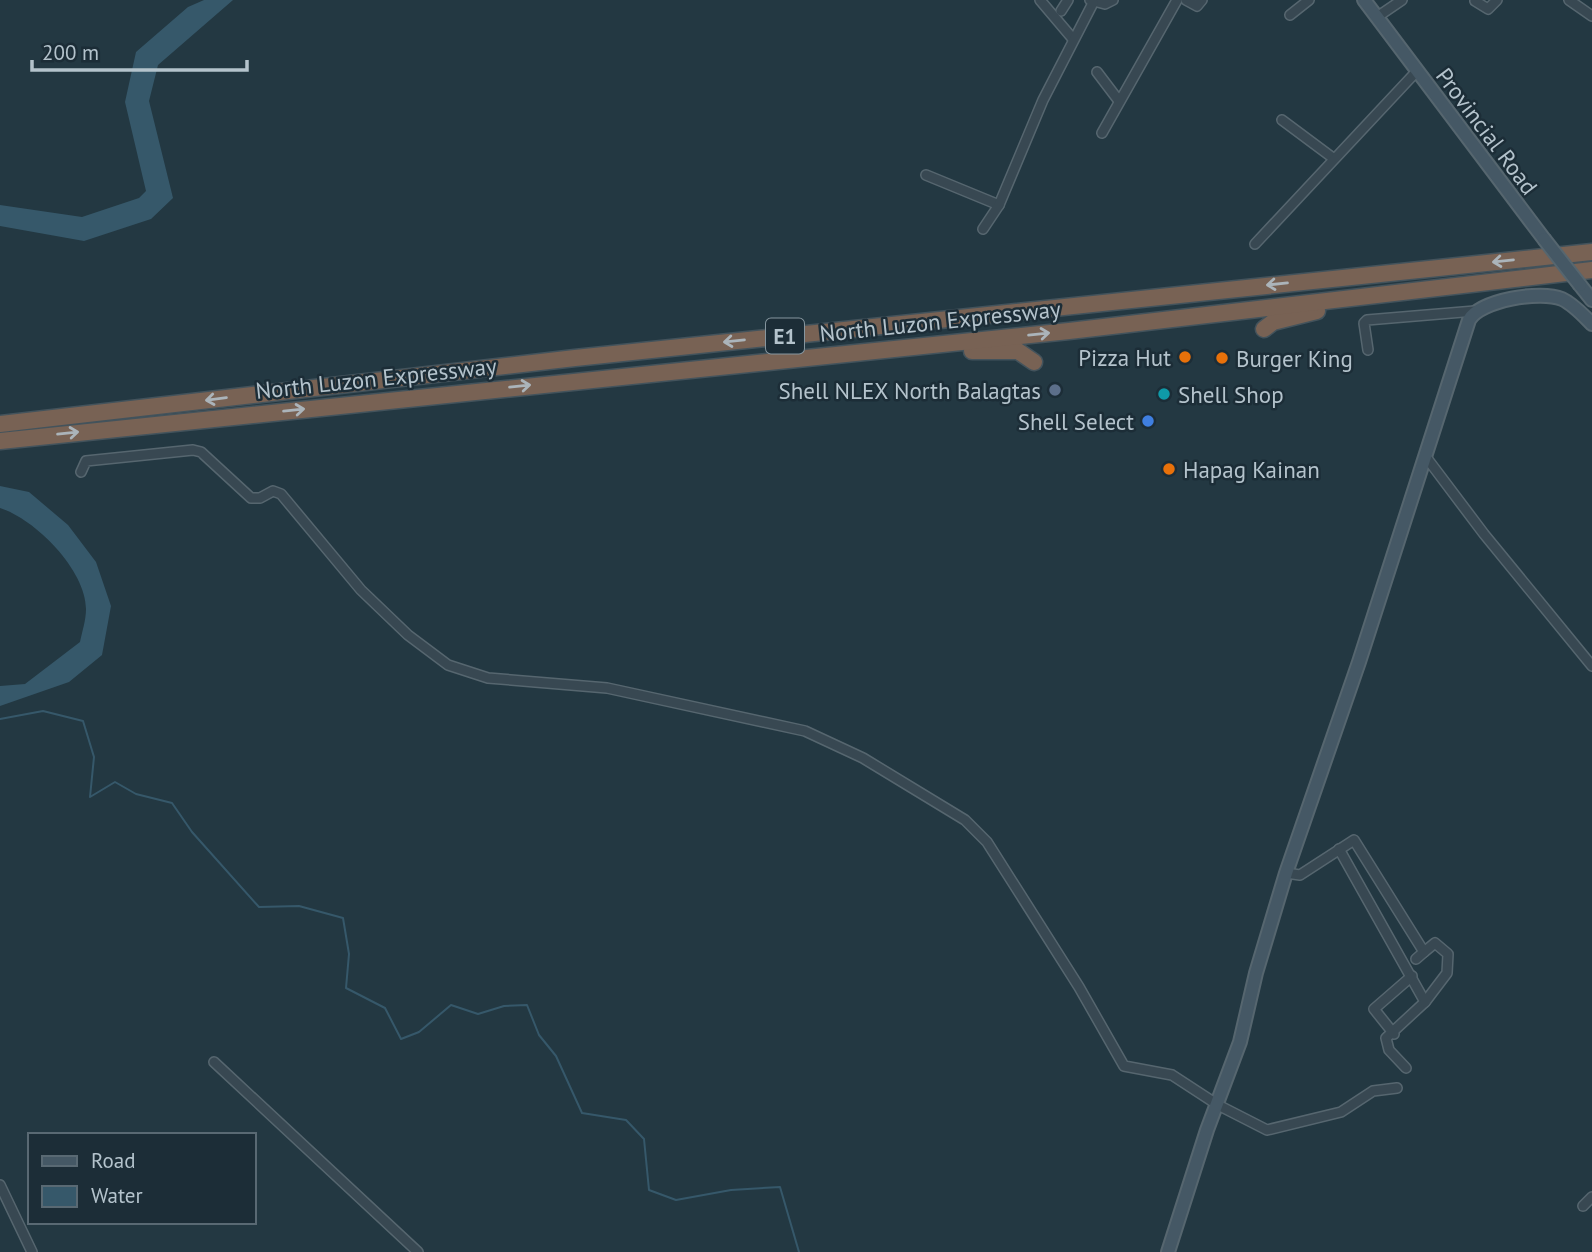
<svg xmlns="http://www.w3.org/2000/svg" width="1592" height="1252" font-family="'PT Sans',sans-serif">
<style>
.water{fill:#36586a}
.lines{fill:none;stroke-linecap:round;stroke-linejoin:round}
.stream{stroke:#36586a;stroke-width:2}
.street-casing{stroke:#56666f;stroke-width:12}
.secondary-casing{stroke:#56666f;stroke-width:16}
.highway-casing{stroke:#43535c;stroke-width:19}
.street{stroke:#384852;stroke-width:9}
.secondary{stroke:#455865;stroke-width:12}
.highway{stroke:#786254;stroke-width:16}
.secondary-bridge-casing{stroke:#56666f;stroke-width:16;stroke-linecap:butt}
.secondary-bridge{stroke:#455865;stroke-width:12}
.oneway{stroke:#abb4ba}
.food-dot{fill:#e8710a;stroke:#1c2d37;stroke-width:2.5}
.service-dot{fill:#5c6f8a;stroke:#1c2d37;stroke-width:2.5}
.culture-dot{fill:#0f9aa8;stroke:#1c2d37;stroke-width:2.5}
.shop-dot{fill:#3f7fe0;stroke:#1c2d37;stroke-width:2.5}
.labels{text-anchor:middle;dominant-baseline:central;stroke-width:5;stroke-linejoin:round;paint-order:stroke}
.shield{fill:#1c2d37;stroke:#86969f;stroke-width:2}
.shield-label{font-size:21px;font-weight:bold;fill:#b4c3cc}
.street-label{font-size:23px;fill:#b4c3cc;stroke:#1c2d37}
.poi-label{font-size:23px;fill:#b4c3cc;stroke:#1c2d37;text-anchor:end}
</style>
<rect width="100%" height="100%" fill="#233842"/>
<!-- water -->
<g class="water">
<path d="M 204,0 L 233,0 L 158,65 L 149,101 L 173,198 L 151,219 L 84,241 L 0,226 L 0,205 L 82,217 L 139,198 L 146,191 L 125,102 L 136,52 L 188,7 Z"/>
<path d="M 0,486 L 29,492 L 68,525 L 96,562 L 111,606 L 102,655 L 69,682 L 0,706 L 0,686 L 25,684 L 80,642 C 82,632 86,620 86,609 C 86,570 35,519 0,508 Z"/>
</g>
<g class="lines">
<!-- stream -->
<path class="stream" d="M 0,719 L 43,711 L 83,721 L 94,757 L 90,797 L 115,782 L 136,794 L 172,803 L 192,832 L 259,907 L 299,906 L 343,918 L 349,954 L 346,988 L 385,1008 L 401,1039 L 419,1032 L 451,1005 L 478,1014 L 504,1006 L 527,1005 L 539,1035 L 556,1056 L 582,1113 L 626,1120 L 644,1139 L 649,1190 L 676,1200 L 731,1190 L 780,1187 L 799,1252"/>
<!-- street casing -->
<g class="street-casing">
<g id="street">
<path d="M 1040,0 L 1073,39"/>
<path d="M 1090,0 L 1105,4 L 1113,0"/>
<path d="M 1186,0 L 1197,6 L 1202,0"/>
<path d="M 1569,0 L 1592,16"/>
<path d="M 1475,1 L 1488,9 L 1497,0"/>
<path d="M 1061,11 L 1068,0"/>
<path d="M 1290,15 L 1309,0"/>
<path d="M 1377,17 L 1402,0"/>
<path d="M 1097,72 L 1119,101"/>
<path d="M 1282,120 L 1333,158"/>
<path d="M 1102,133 L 1177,0"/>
<path d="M 926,175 L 999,205"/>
<path d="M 983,229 L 999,205 L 1043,100 L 1093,3"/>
<path d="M 1255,244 L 1416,72"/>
<path d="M 1368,350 L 1364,323 L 1367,320 L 1475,311"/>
<path d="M 1426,457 L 1484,534 L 1592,666"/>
<path d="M 81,472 L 86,461 L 193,450 L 201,452 L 251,498 L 260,498 L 273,491 L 281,494 L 361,590 L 408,635 L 448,665 L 488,678 L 607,688 L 805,731 L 863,758 L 965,820 L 987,842 L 1079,987 L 1124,1066 L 1172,1075 L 1218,1105 L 1267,1130 L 1341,1112 L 1373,1091 L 1397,1088"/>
<path d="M 1339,849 L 1425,1002 L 1386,1038 L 1389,1050 L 1406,1068"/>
<path d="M 1286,873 L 1300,875 L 1354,840 L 1424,952 L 1416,959"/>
<path d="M 1424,952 L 1435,943 L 1448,954 L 1447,973 L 1425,1002"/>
<path d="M 1394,1034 L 1374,1009 L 1412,976"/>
<path d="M 214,1062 L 418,1252"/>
<path d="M 0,1185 L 32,1252"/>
<path d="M 1583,1206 L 1592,1197"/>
</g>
</g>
<!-- secondary casing -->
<g class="secondary-casing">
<g id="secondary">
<path d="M 1364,0 L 1544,239"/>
<path d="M 1580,285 L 1592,300"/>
<path d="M 1168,1252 L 1207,1130 L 1240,1042 L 1256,973 L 1286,873 L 1359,662 L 1469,320 C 1480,300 1541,290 1562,299 C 1573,304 1583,315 1592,324"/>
</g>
</g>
<!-- highway casing -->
<g class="highway-casing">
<g id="highway">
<path d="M 1264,329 L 1273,322 L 1317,311"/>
<path d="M 972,351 L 1018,351 L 1034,362"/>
<path d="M 0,424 L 575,358 L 1592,252"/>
<path d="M 0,441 L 1069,331 L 1592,270"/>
</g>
</g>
<!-- street -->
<use href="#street" class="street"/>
<!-- secondary -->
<use href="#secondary" class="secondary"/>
<!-- highway -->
<use href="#highway" class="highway"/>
<!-- secondary-bridge casing -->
<g class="secondary-bridge-casing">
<path id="secondary-bridge" d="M 1544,239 L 1580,285"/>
</g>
<!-- secondary-bridge -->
<use href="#secondary-bridge" class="secondary-bridge"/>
</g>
<!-- one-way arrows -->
<defs><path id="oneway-shaft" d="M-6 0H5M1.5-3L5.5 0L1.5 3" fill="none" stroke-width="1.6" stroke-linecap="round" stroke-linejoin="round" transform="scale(1.75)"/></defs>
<g class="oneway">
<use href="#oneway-shaft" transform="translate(1503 261) rotate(174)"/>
<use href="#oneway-shaft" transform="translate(1277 284) rotate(174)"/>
<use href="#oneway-shaft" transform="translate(1039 334) rotate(-6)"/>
<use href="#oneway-shaft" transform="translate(734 341) rotate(174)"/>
<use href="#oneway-shaft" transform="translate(520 386) rotate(-6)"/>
<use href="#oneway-shaft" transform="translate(216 399) rotate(173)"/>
<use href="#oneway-shaft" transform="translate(294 410) rotate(-6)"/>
<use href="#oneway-shaft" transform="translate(68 433) rotate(-6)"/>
</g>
<!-- markers -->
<g class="food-dot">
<circle cx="1185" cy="357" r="7"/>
<circle cx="1222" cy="358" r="7"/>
<circle cx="1169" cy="469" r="7"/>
</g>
<circle class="service-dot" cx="1055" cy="390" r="7"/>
<circle class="culture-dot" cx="1164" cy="394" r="7"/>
<circle class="shop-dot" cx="1148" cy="421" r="7"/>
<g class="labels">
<!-- shield labels -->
<rect class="shield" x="766" y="318.5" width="38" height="35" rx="5"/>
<g class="shield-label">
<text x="785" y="336">E1</text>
</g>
<!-- street labels -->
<g class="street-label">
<text transform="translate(1487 131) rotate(53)">Provincial Road</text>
<text transform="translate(940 321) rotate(-6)">North Luzon Expressway</text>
<text transform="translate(376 378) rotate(-6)">North Luzon Expressway</text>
</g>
<!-- poi labels -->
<g class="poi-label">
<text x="1171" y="357">Pizza Hut</text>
<text x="1236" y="358" text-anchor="start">Burger King</text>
<text x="1041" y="390">Shell NLEX North Balagtas</text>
<text x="1178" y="394" text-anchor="start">Shell Shop</text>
<text x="1134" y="421">Shell Select</text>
<text x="1183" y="469" text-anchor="start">Hapag Kainan</text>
</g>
</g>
<!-- legend -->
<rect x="28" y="1133" width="228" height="91" fill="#1c2d37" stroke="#596973" stroke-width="2"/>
<rect x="42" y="1156" width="35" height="10" fill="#455865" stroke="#596973" stroke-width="2"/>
<text x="91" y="1168" font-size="21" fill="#b4c3cc">Road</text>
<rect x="42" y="1186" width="35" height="21" fill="#36586a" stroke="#596973" stroke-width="2"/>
<text x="91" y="1203" font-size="21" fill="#b4c3cc">Water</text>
<!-- scale -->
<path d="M32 60v10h215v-10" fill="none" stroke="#b4c3cc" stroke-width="3.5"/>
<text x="42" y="60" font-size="21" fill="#b4c3cc" stroke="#1c2d37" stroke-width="5" paint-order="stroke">200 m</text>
</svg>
